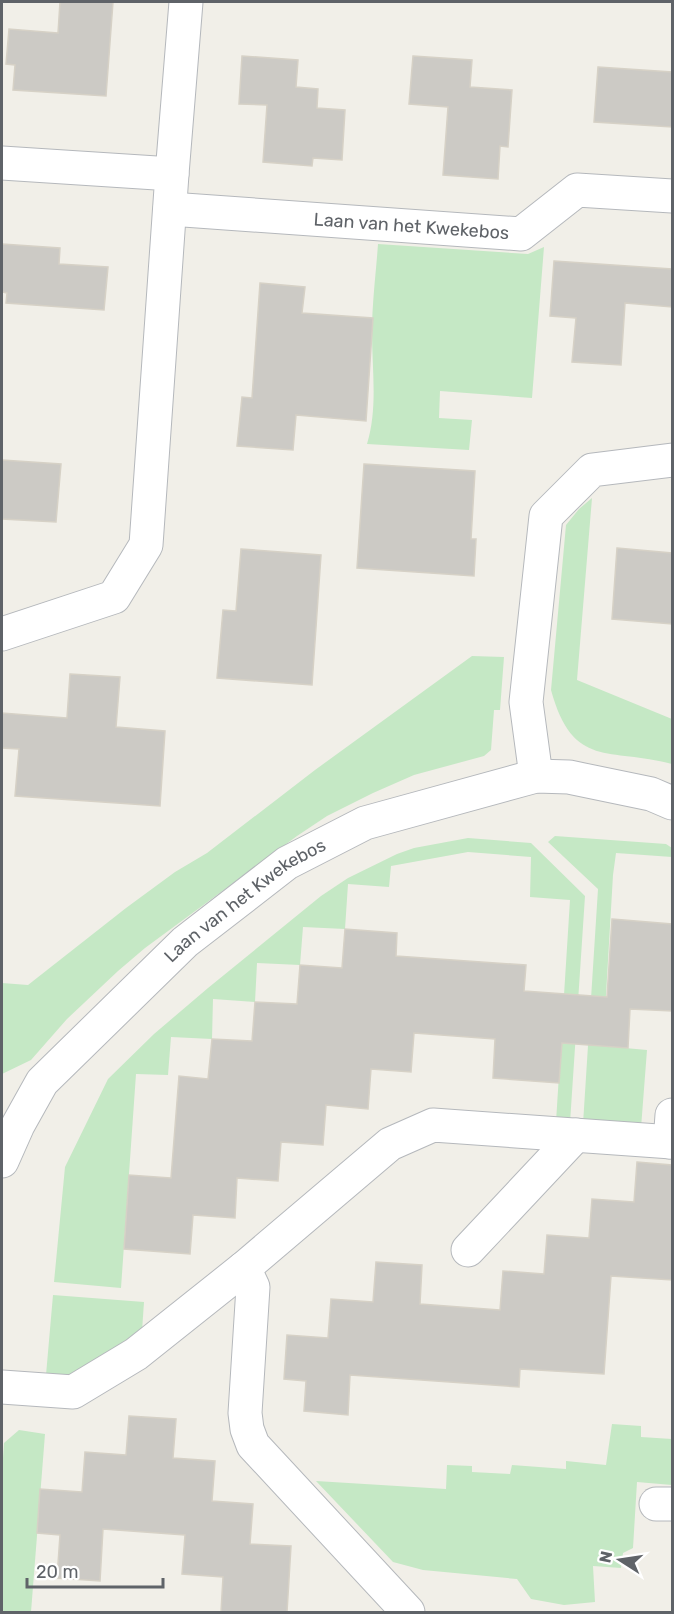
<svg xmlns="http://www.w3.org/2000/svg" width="674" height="1614" font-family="Rubik,sans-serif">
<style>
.green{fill:#c5e8c5}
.building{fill:#cccac5;stroke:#d6d1c6;stroke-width:1.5}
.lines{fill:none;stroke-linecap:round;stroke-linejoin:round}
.minor-casing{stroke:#b5b8bc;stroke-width:35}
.minor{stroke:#fff;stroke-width:33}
.labels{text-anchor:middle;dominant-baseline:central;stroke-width:4.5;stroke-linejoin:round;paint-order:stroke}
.street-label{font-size:18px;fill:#5f6368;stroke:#fff}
</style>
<rect width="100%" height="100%" fill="#f1efe8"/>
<!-- green -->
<g class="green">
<path d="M 378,244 L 528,254 L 544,247 L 532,398 L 440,391 L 439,418 L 472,420 L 469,450 L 367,444 C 378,408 372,370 372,333 C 372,303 376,273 378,244 Z"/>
<path d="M 592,498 L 577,680 L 672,719 L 672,764 C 609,747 573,770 551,690 L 566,525 L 579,509 Z"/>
<path d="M 472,656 L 504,657 L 500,710 L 494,710 L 491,750 L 484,756 L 414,775 L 373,793 L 327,816 L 297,836 L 145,948 L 118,971 L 67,1019 L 31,1060 L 2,1074 L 2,983 L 28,985 L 126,908 L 175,872 L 207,853 L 315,770 Z"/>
<path d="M 555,836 L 666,844 L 672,848 L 672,857 L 616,853 L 613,875 L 603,1046 L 647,1050 L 641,1128 L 583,1124 L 598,889 L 548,842 Z"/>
<path d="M 468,838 L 531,843 L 585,896 L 570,1123 L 556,1122 L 570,900 L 530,897 L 531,857 L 468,852 L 391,866 L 389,887 L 348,884 L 345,929 L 303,927 L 300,965 L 257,963 L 255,1002 L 213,999 L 212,1039 L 171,1037 L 168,1075 L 136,1074 L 121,1288 L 54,1282 L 65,1167 L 108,1079 L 154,1034 L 208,988 L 321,896 L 348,878 L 397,854 L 414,848 Z"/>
<path d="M 53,1295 L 144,1302 L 142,1331 L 73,1375 L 46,1375 Z"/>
<path d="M 612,1424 L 641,1426 L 641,1437 L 672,1439 L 672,1485 L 637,1482 L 633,1548 L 623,1553 L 621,1568 L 593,1566 L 595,1602 L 564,1605 L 531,1599 L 517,1579 L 423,1570 L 393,1562 L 316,1481 L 446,1489 L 447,1465 L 472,1466 L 472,1472 L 510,1474 L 512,1465 L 566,1469 L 566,1461 L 606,1465 Z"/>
<path d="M 19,1430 L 45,1434 L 31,1612 L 2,1612 L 2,1473 L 4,1443 Z"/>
</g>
<!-- building -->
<g class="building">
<path d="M 60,2 L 113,2 L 106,96 L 13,90 L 15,65 L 6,64 L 9,29 L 58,33 Z"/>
<path d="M 242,56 L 298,60 L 296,87 L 318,89 L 317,108 L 345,110 L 342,160 L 313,158 L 312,166 L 263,162 L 267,105 L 239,104 Z"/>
<path d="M 413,56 L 472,60 L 470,87 L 512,90 L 508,147 L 500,146 L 498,179 L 443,175 L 448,107 L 409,104 Z"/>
<path d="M 598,67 L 672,72 L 672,127 L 594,122 Z"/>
<path d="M 2,244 L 60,248 L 59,264 L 108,267 L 104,310 L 6,303 L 7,293 L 2,292 Z"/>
<path d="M 554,261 L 672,269 L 672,307 L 625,303 L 621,365 L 572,362 L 576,318 L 550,316 Z"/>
<path d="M 260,283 L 305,287 L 302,313 L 373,318 L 366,421 L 296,415 L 293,450 L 237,446 L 242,397 L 252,398 Z"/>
<path d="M 2,460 L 61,464 L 56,522 L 2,519 Z"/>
<path d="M 364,464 L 475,471 L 471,539 L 476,539 L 474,576 L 357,568 Z"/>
<path d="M 617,548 L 672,553 L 672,624 L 612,619 Z"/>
<path d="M 241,549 L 321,555 L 312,685 L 217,678 L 223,610 L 236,611 Z"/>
<path d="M 70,674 L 120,677 L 116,727 L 165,731 L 160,806 L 15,796 L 19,749 L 2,748 L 2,713 L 67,718 Z"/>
<path d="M 612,919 L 672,924 L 672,1011 L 630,1009 L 628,1048 L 562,1043 L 559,1083 L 493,1078 L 495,1039 L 414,1033 L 411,1072 L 371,1069 L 368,1109 L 326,1105 L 323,1145 L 281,1142 L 278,1181 L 237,1178 L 235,1218 L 193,1215 L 190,1254 L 124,1249 L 129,1175 L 171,1178 L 179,1076 L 208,1079 L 212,1039 L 252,1041 L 255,1002 L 297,1004 L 300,965 L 342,968 L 345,929 L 397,933 L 396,956 L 526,965 L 524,991 L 607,997 Z"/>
<path d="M 637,1162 L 672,1165 L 672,1280 L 611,1276 L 604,1374 L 520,1369 L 519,1387 L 350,1375 L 348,1415 L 304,1411 L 306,1381 L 284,1379 L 287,1335 L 328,1338 L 331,1299 L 373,1302 L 376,1262 L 422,1265 L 420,1304 L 500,1310 L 503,1271 L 544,1274 L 547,1235 L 589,1238 L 592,1199 L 634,1202 Z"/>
<path d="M 129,1416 L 176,1419 L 173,1458 L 215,1461 L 212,1501 L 253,1504 L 250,1544 L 291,1546 L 287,1612 L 221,1612 L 223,1577 L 182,1574 L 185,1535 L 103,1529 L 100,1581 L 57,1578 L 60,1535 L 37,1533 L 40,1489 L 82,1492 L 85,1452 L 126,1455 Z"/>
</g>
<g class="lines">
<!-- minor casing -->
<g class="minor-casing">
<g id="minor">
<path d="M 2,163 L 172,174 L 146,545 L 114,597 L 2,634"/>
<path d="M 172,174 L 186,2"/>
<path id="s1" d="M 170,209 L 521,234 L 577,190 L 672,196"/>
<path d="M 536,776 L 526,702 L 546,516 L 592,470 L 672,460"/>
<path d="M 670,1142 L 672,1115"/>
<path id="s2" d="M 2,1161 L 18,1125 L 42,1082 L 185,942 L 287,863 L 365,823 L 536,776 L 569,777 L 651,794 L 672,803"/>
<path d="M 468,1250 L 576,1135"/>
<path d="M 244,1268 L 253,1287 L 245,1413 L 247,1429 L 253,1445 L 408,1612"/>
<path d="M 2,1387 L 73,1392 L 136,1354 L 244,1268 L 390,1144 L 433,1125 L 672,1142"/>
<path d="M 656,1504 L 672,1504"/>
</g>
</g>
<!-- minor -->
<use href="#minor" class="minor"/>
</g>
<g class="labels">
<!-- street labels -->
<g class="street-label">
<text stroke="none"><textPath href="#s1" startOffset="242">Laan van het Kwekebos</textPath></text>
<text stroke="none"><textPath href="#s2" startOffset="362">Laan van het Kwekebos</textPath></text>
</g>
</g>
<!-- border -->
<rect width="674" height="1614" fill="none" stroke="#5f6368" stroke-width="6"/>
<!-- north arrow -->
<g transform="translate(620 1560) rotate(282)" stroke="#ffffff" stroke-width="4.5" paint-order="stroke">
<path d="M0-4.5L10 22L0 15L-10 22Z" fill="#5f6368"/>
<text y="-9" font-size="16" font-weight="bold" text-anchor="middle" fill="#5f6368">N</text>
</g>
<!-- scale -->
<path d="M27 1578v9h136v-9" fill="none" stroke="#5f6368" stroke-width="3"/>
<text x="36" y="1578" font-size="18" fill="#5f6368" stroke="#ffffff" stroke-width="4.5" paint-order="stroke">20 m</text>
</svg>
